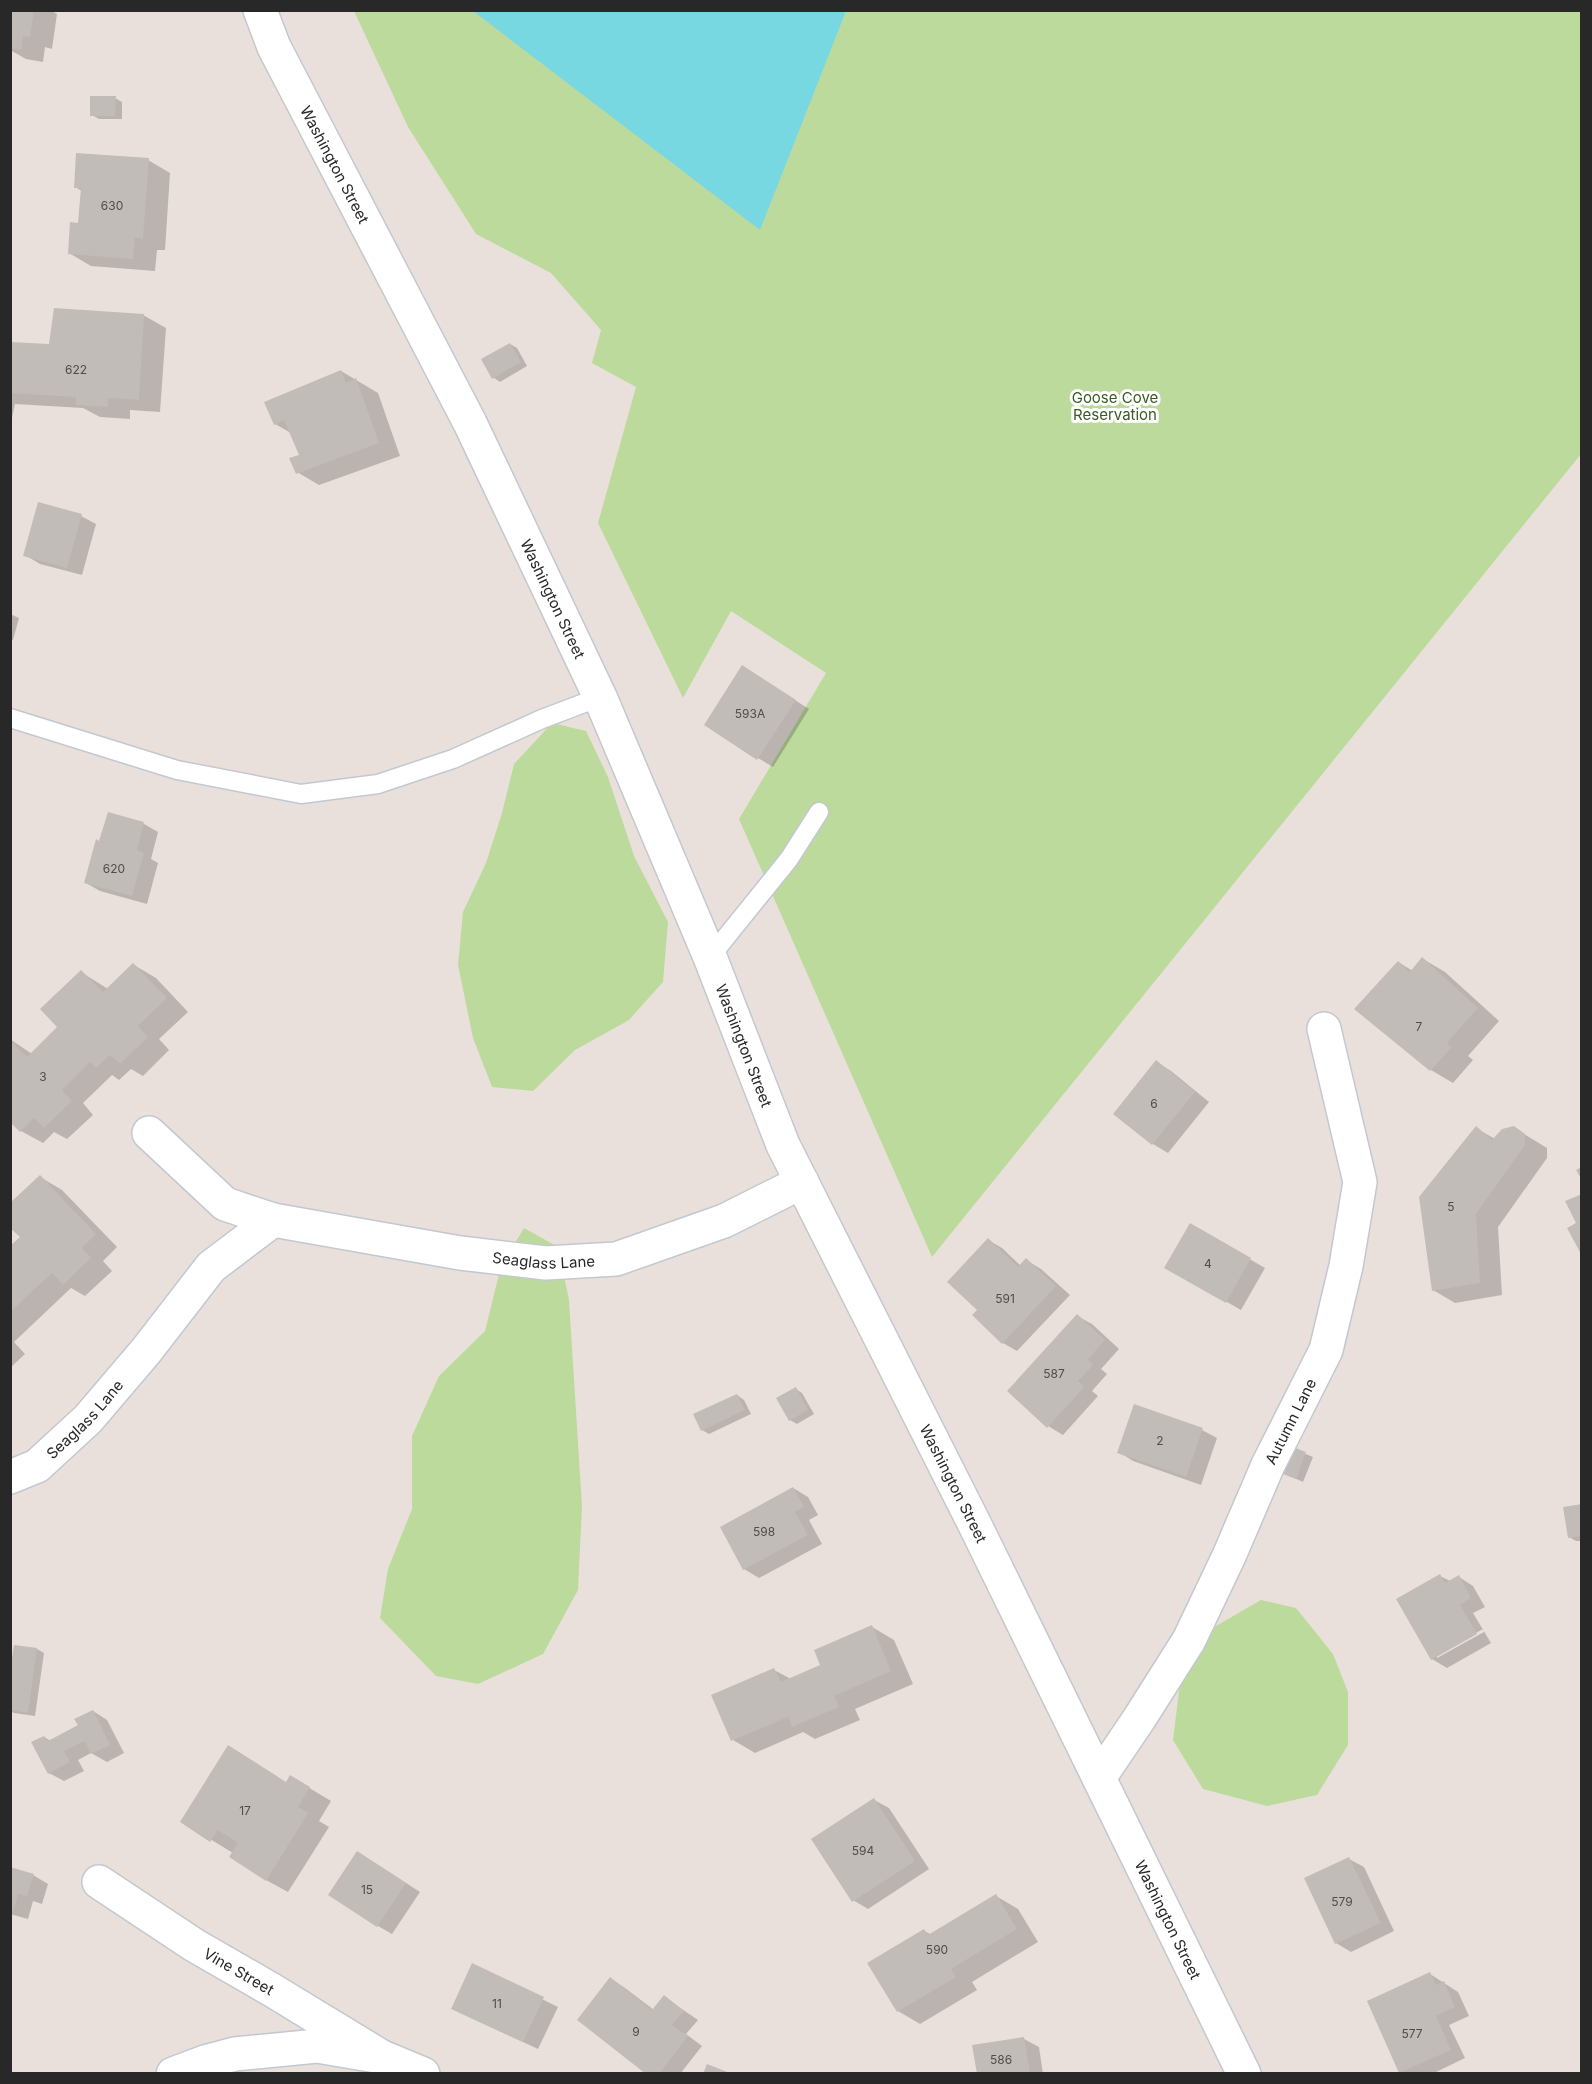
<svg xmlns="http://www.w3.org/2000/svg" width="1592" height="2084" font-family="Inter,sans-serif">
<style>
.green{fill:#bdda9d}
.water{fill:#78d8e1}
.shadow{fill:#0003;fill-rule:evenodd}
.building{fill:#c1bcb7}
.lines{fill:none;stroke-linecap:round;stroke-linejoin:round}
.lane-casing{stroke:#c3c8d0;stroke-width:21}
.street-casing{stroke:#c3c8d0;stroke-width:36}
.secondary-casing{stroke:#c3c8d0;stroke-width:36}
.lane{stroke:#fff;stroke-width:18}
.street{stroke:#fff;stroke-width:33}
.secondary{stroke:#fff;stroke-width:33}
.labels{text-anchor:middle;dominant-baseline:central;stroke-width:6;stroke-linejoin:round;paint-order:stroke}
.number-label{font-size:12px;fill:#4e4d4c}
.street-label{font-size:15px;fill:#282828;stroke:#fff}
.park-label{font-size:15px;fill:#385c21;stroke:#fff}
</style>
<rect width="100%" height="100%" fill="#e9e0db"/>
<!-- green -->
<g class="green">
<path d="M 354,11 L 1581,11 L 1581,454 L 932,1257 L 739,819 L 826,673 L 731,611 L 683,698 L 598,523 L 636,387 L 592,363 L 601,330 L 551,273 L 476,234 L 408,127 Z"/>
<path d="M 552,723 L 586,731 L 608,777 L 634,856 L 668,922 L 663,982 L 629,1020 L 575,1050 L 533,1091 L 492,1087 L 473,1038 L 458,965 L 463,912 L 486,863 L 502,813 L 514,764 Z"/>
<path d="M 524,1228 L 558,1247 L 569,1300 L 582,1506 L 578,1590 L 543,1654 L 478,1684 L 436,1676 L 380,1618 L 388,1569 L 412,1509 L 412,1436 L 439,1376 L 485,1331 L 501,1266 Z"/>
<path d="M 1261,1600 L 1296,1608 L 1333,1654 L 1348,1692 L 1348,1745 L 1317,1795 L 1267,1806 L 1203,1789 L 1173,1740 L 1181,1675 L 1216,1626 Z"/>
</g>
<!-- water -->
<path class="water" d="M 473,11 L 846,11 L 760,230 Z"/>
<!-- shadow -->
<g class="shadow">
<path d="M 10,10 L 50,10 L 57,14 L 52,49 L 45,47 L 43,62 L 26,59 L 10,50 Z"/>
<path d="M 115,98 L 122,102 L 122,119 L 99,119 L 92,115 Z"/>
<path d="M 148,160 L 170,173 L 165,250 L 157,250 L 155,271 L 91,266 L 69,253 L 80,224 L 82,191 L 75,187 Z"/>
<path d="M 143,315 L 166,328 L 160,412 L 130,410 L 130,419 L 100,417 L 83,408 L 15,404 L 10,427 L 10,344 L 50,346 Z"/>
<path d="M 510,344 L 517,348 L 527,366 L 500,382 L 494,378 Z"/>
<path d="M 341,371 L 378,393 L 400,456 L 319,485 L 297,472 L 301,456 L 291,433 L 275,424 Z"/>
<path d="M 81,516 L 96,524 L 82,575 L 40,564 L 25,555 Z"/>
<path d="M 10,614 L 19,618 L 13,640 L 10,639 Z"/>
<path d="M 757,676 L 809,709 L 773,767 L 758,758 Z"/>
<path d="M 109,814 L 144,824 L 158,832 L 151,859 L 158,863 L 147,904 L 100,891 L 86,883 Z"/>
<path d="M 1423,959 L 1445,972 L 1499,1021 L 1468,1056 L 1473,1060 L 1453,1083 L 1431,1070 L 1356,1008 L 1398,962 L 1413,971 Z"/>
<path d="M 134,965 L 156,978 L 188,1012 L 159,1039 L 169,1050 L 143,1076 L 131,1069 L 119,1080 L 112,1075 L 83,1103 L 93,1115 L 67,1139 L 54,1132 L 43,1143 L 21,1131 L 10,1120 L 10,1039 L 32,1054 L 59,1027 L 81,972 L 108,989 Z"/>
<path d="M 1156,1062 L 1171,1071 L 1209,1102 L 1168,1153 L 1153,1144 L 1115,1113 Z"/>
<path d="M 1476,1128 L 1495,1139 L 1514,1128 L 1547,1148 L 1547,1158 L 1498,1227 L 1502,1295 L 1455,1303 L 1433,1290 Z"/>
<path d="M 40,1177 L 62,1190 L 117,1247 L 103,1261 L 112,1271 L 85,1296 L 71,1288 L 14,1342 L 25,1354 L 10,1368 L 10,1248 L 22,1238 Z"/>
<path d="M 1191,1225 L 1265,1268 L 1241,1310 L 1166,1267 Z"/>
<path d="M 988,1240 L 1002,1248 L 1021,1266 L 1026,1260 L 1041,1269 L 1070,1295 L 1017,1351 L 1003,1343 L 980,1310 Z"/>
<path d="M 1077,1316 L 1092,1324 L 1119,1349 L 1101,1369 L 1107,1374 L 1092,1391 L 1098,1396 L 1063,1435 L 1048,1426 Z"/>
<path d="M 796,1389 L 802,1393 L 814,1414 L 797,1424 L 790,1420 Z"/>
<path d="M 737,1395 L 744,1400 L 751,1414 L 709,1434 L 702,1430 Z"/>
<path d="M 1202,1430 L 1217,1438 L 1201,1485 L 1133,1461 L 1119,1452 Z"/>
<path d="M 1286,1446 L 1313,1457 L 1303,1482 L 1277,1470 Z"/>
<path d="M 793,1488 L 808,1497 L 818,1515 L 809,1520 L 822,1544 L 759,1578 L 744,1569 Z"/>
<path d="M 1582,1505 L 1582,1541 L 1576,1541 L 1569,1537 Z"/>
<path d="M 1440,1576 L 1450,1581 L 1459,1577 L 1473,1586 L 1485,1607 L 1473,1613 L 1491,1643 L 1447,1668 L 1432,1659 ZM 1483,1629 L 1484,1632 L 1437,1658 L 1437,1655 Z"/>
<path d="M 872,1627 L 894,1640 L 913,1684 L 855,1709 L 860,1720 L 815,1739 L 803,1732 L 755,1753 L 733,1740 L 774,1670 L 791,1679 L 822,1666 Z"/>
<path d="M 37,1649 L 44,1653 L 35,1716 L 14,1713 L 10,1711 L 10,1682 Z"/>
<path d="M 93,1711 L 107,1720 L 124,1753 L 107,1762 L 91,1753 L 78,1760 L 84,1771 L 64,1781 L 49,1773 L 44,1737 L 51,1741 L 80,1726 Z"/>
<path d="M 291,1777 L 331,1801 L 319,1821 L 329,1827 L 288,1892 L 266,1880 L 233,1853 L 182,1822 L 287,1783 Z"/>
<path d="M 874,1800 L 889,1808 L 929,1869 L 868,1909 L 853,1900 Z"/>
<path d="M 1349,1859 L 1364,1867 L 1394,1931 L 1351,1952 L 1336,1943 Z"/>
<path d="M 372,1861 L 420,1892 L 392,1934 L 378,1926 Z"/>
<path d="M 10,1869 L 33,1875 L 48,1884 L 42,1904 L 33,1901 L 28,1919 L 10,1914 Z"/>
<path d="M 996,1896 L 1018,1909 L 1038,1942 L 972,1982 L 977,1990 L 920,2024 L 898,2011 L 924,1931 L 932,1935 Z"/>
<path d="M 473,1965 L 558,2007 L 538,2049 L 467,2016 Z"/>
<path d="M 1430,1974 L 1458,1992 L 1469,2016 L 1449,2025 L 1465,2058 L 1432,2074 L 1402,2074 L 1369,2002 Z"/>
<path d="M 611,1979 L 625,1988 L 654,2010 L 664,1997 L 698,2020 L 686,2034 L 702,2046 L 680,2074 L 648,2074 Z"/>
<path d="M 1024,2039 L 1039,2047 L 1043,2074 L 978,2074 Z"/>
</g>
<!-- building -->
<g class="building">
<path d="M 10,10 L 34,10 L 30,37 L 23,36 L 21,50 L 10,49 Z"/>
<path d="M 90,96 L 116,96 L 115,116 L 90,116 Z"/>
<path d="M 76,153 L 149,158 L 143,239 L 135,238 L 133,259 L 68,254 L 70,222 L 78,223 L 81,188 L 74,188 Z"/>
<path d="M 54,308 L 144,314 L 139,400 L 108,398 L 108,407 L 76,405 L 76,397 L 10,393 L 10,342 L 49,344 Z"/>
<path d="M 510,343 L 521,362 L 492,379 L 481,359 Z"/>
<path d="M 341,370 L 346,383 L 356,378 L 379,443 L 296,474 L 289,458 L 299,455 L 284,420 L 274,425 L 264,402 Z"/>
<path d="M 38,502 L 82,514 L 67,568 L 23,556 Z"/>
<path d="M 742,665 L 796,700 L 757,760 L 704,725 Z"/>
<path d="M 108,812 L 144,822 L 137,850 L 144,853 L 132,896 L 84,883 L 96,839 L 99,841 Z"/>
<path d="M 1422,957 L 1478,1008 L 1447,1043 L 1452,1047 L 1430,1071 L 1354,1009 L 1398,961 L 1410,972 Z"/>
<path d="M 133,963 L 167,998 L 138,1026 L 148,1037 L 120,1064 L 110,1055 L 96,1068 L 90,1062 L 62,1090 L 72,1101 L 44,1128 L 34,1118 L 20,1132 L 10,1122 L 10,1040 L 27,1057 L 57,1027 L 40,1009 L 81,970 L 103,992 Z"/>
<path d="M 1156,1060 L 1195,1092 L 1152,1145 L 1113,1114 Z"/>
<path d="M 1476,1126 L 1492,1140 L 1502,1129 L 1514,1126 L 1525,1134 L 1525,1145 L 1476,1214 L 1480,1283 L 1432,1291 L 1419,1197 Z"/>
<path d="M 1582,1167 L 1582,1180 L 1576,1170 Z"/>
<path d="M 40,1175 L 96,1234 L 82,1248 L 91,1258 L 63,1285 L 52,1273 L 10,1312 L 10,1246 L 20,1237 L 10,1228 L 10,1203 Z"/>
<path d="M 1582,1194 L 1582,1256 L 1567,1228 L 1576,1223 L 1565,1201 Z"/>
<path d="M 1190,1223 L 1251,1258 L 1226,1303 L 1164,1268 Z"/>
<path d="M 988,1238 L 1018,1267 L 1026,1258 L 1056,1286 L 1002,1344 L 972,1315 L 977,1310 L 947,1282 Z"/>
<path d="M 1077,1314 L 1105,1340 L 1088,1359 L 1093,1365 L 1078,1381 L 1084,1387 L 1047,1428 L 1007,1391 Z"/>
<path d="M 796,1387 L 808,1410 L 789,1421 L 776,1398 Z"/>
<path d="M 737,1394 L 745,1410 L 701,1431 L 693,1414 Z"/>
<path d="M 1134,1404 L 1203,1428 L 1186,1477 L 1117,1453 Z"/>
<path d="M 1285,1444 L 1306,1452 L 1296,1479 L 1275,1471 Z"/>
<path d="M 793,1487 L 804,1507 L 795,1512 L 808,1535 L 743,1570 L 720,1527 Z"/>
<path d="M 1582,1504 L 1582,1536 L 1568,1538 L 1563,1507 Z"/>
<path d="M 1440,1574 L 1445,1583 L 1459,1575 L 1471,1598 L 1460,1605 L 1477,1634 L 1431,1660 L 1396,1599 Z"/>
<path d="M 872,1625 L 891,1671 L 834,1696 L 839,1707 L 792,1727 L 788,1717 L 731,1741 L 711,1695 L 774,1668 L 781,1682 L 820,1665 L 814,1650 Z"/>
<path d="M 14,1645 L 37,1648 L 28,1713 L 10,1710 L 10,1671 Z"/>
<path d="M 93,1710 L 110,1745 L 91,1754 L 85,1741 L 64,1751 L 70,1762 L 48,1774 L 31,1742 L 44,1736 L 48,1741 L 78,1725 L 74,1719 Z"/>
<path d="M 228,1745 L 286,1782 L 290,1775 L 310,1787 L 298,1807 L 308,1813 L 266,1881 L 229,1857 L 238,1843 L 218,1830 L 210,1842 L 180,1822 Z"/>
<path d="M 874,1798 L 915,1861 L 852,1902 L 811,1839 Z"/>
<path d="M 357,1851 L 406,1883 L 377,1927 L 328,1895 Z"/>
<path d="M 1349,1857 L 1381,1923 L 1335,1944 L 1304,1878 Z"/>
<path d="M 10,1867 L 34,1874 L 27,1896 L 18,1894 L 13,1912 L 10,1911 Z"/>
<path d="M 996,1894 L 1017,1929 L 951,1969 L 956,1977 L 897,2012 L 867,1963 L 924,1929 L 928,1935 Z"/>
<path d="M 472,1963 L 544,1997 L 523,2042 L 451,2009 Z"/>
<path d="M 1430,1972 L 1436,1985 L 1444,1981 L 1455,2007 L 1436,2016 L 1451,2050 L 1399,2073 L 1367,2001 Z"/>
<path d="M 610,1977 L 652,2010 L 664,1995 L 684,2011 L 672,2025 L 688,2036 L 659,2074 L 646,2074 L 577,2020 Z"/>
<path d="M 1024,2037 L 1030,2074 L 977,2074 L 972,2045 Z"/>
<path d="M 707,2064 L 730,2073 L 730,2074 L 703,2074 Z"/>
</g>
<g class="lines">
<!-- lane casing -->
<g class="lane-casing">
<g id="lane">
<path d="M 10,718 L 177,770 L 301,794 L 378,784 L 453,759 L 542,719 L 600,697"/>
<path d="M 710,957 L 789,859 L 819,812"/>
</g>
</g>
<!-- street casing -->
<g class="street-casing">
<g id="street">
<path d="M 149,1133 L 225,1204 L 273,1220"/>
<path id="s1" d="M 10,1477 L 37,1466 L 88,1419 L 146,1351 L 211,1267 L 273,1220 L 460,1253 L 546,1263 L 616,1259 L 724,1221 L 802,1182"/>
<path id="s2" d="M 1099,1778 L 1139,1719 L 1189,1640 L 1229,1556 L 1268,1465 L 1326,1350 L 1346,1266 L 1360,1182 L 1324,1029"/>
<path id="s3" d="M 99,1882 L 194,1945 L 272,1990 L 382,2057"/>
<path d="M 173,2074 L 205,2062 L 235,2054 L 317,2046 L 382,2057 L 423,2074"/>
</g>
</g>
<!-- secondary casing -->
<g class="secondary-casing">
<g id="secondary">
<path id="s4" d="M 260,10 L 274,47 L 470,423 L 600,697 L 710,957 L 783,1145 L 974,1523 L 1244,2074"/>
</g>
</g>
<!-- lane -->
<use href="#lane" class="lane"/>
<!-- street -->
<use href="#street" class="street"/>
<!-- secondary -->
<use href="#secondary" class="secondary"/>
</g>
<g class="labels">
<!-- number labels -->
<g class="number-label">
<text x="112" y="205">630</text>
<text x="76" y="369">622</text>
<text x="750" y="713">593A</text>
<text x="114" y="868">620</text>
<text x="1419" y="1026">7</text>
<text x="43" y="1076">3</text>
<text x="1154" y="1103">6</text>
<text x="1451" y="1206">5</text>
<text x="1208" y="1263">4</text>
<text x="1005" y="1298">591</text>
<text x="1054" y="1373">587</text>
<text x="1160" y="1440">2</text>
<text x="764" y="1531">598</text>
<text x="245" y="1810">17</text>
<text x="863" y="1850">594</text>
<text x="367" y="1889">15</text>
<text x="1342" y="1901">579</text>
<text x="937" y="1949">590</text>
<text x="497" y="2003">11</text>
<text x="636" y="2031">9</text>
<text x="1412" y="2033">577</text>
<text x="1001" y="2059">586</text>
</g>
<!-- street labels -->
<g class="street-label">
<text stroke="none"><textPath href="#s4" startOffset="172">Washington Street</textPath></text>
<text stroke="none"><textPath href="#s4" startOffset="658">Washington Street</textPath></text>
<text stroke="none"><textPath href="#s4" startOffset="1144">Washington Street</textPath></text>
<text stroke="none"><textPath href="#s1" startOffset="646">Seaglass Lane</textPath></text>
<text stroke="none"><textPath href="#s1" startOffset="96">Seaglass Lane</textPath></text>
<text stroke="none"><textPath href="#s2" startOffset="406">Autumn Lane</textPath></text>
<text stroke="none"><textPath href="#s4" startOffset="1630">Washington Street</textPath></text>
<text stroke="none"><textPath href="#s4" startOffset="2116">Washington Street</textPath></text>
<text stroke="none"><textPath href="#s3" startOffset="166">Vine Street</textPath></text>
</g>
<!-- park labels -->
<g class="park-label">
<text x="1115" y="397">Goose Cove<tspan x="1115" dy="17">Reservation</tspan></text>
</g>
</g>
<!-- border -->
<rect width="1592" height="2084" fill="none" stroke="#282828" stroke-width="24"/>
</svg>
